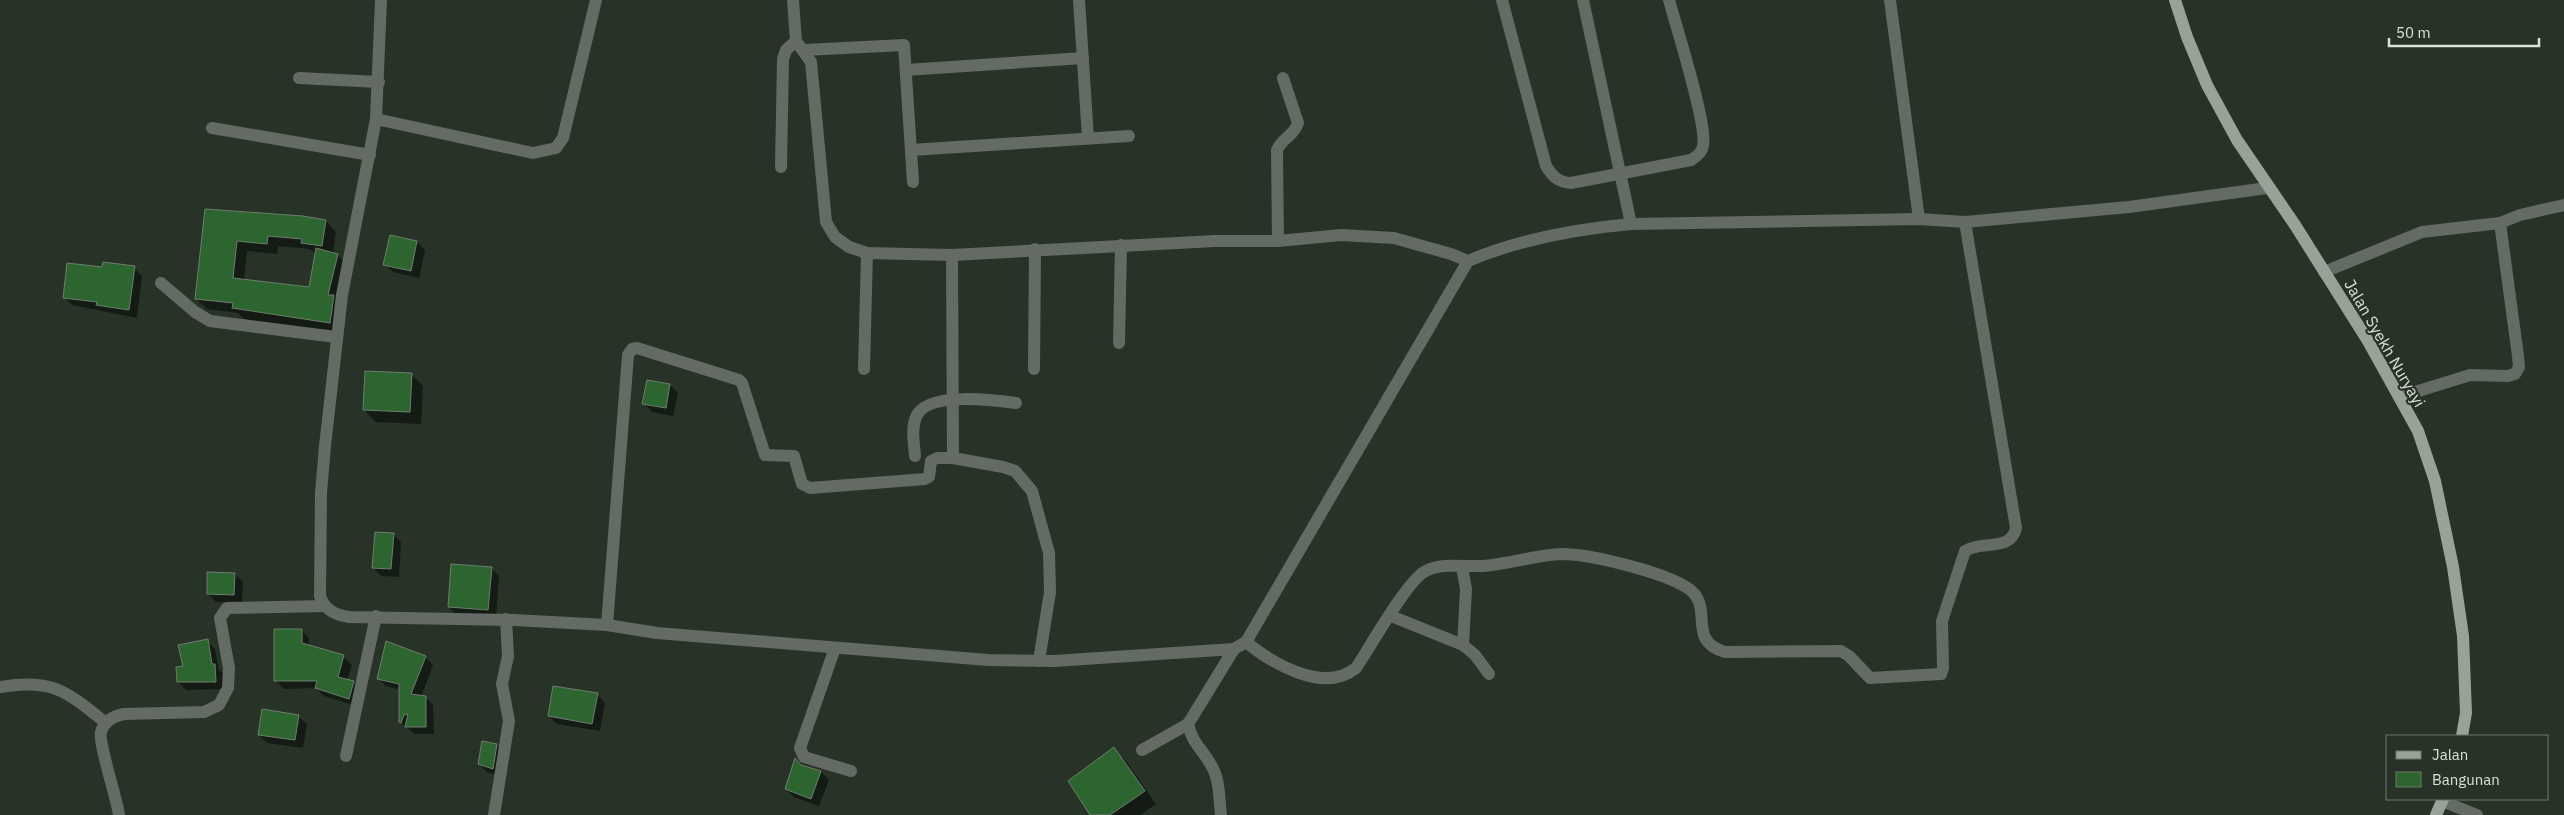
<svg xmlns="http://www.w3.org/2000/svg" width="2564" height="815" font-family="'IBM Plex Sans',sans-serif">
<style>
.shadow{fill:#0007;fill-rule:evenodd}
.building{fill:#2c652f;stroke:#6f7d6f}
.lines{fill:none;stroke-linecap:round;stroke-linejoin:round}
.minor{stroke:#646a64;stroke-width:12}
.major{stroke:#97a397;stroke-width:12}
.labels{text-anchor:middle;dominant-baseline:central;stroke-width:4.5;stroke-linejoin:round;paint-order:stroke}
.street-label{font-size:16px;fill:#d9e1d9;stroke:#273327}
</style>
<rect width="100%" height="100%" fill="#273327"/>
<!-- shadow -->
<g class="shadow">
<path d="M 206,210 L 326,221 L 336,232 L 333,254 L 338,255 L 348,266 L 341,333 L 244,319 L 238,313 L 207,309 L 196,299 ZM 278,246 L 309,249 L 317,254 L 310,289 L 244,281 L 247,251 L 277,254 Z"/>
<path d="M 391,237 L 417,242 L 425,250 L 419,278 L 393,272 L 385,264 Z"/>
<path d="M 134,268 L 142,276 L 137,318 L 72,305 L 64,297 Z"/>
<path d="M 411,374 L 423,386 L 421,424 L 376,422 L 364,410 Z"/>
<path d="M 670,385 L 678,393 L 673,416 L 652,412 L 644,403 Z"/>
<path d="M 393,534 L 401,542 L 399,577 L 381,576 L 373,568 Z"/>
<path d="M 491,568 L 499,576 L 496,618 L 457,615 L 449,607 Z"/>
<path d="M 235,574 L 243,582 L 242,602 L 216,602 L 208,594 Z"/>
<path d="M 301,630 L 309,638 L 309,647 L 343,657 L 352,665 L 347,680 L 353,682 L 361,690 L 357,706 L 324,696 L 316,688 L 284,689 L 276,681 Z"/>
<path d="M 207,641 L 215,649 L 219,670 L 223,673 L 224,689 L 186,690 L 178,682 L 184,668 Z"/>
<path d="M 425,657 L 433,665 L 421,697 L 425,697 L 433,705 L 434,734 L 415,734 L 400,722 L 400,690 L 386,686 L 378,678 Z"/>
<path d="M 597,694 L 605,703 L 600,731 L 557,724 L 549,716 Z"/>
<path d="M 298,716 L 307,724 L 303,748 L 267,743 L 259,735 Z"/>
<path d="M 496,745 L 505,753 L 501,776 L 487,772 L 479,764 Z"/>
<path d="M 1114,749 L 1126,761 L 1156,804 L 1140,815 L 1092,815 Z"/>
<path d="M 802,766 L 821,772 L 829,780 L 819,806 L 794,797 L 786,789 Z"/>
</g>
<!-- building -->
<g class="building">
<path d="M 205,209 L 303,216 L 326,220 L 322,246 L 301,243 L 302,239 L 268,236 L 267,244 L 237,241 L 233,278 L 309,287 L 316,248 L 338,254 L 328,295 L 334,295 L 330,323 L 232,308 L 233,303 L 195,299 Z"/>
<path d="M 390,235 L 417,241 L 411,271 L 383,265 Z"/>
<path d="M 103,262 L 135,266 L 129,310 L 96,305 L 97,302 L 63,298 L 67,263 L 102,267 Z"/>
<path d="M 365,371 L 412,373 L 410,412 L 363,410 Z"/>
<path d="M 647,380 L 670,384 L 666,408 L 642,404 Z"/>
<path d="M 375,532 L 394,533 L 391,569 L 372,568 Z"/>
<path d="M 451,564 L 492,567 L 488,610 L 448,607 Z"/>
<path d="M 207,572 L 235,573 L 234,595 L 207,594 Z"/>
<path d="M 274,629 L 302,629 L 302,643 L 344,655 L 338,677 L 354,681 L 349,699 L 315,688 L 317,681 L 274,681 Z"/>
<path d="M 208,639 L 212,664 L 215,664 L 216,682 L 177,682 L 176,667 L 183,666 L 178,645 Z"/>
<path d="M 386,641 L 426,656 L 411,694 L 426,696 L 426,727 L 405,727 L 408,714 L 404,715 L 401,723 L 399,722 L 399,684 L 377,679 Z"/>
<path d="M 553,686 L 598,693 L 592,724 L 548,716 Z"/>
<path d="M 262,709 L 299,715 L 295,740 L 258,735 Z"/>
<path d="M 482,741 L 497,744 L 493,769 L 478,764 Z"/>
<path d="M 1114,747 L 1145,791 L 1110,815 L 1090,815 L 1068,781 Z"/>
<path d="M 795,758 L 801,765 L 821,771 L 811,799 L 785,789 Z"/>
</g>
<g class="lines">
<!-- minor -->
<g class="minor">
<path d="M 381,0 L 376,119 L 342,295 L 325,446 L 321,493 L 320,596 C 325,610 335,615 349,617 L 514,620 L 607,625 L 657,633 L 988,660 L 1054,661 L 1234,649 L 1246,642 L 1468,261 C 1520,239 1575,229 1631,224 L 1919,219 L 1965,222 L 2129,207 L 2267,188"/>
<path d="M 793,0 L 796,41 L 811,62 L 826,222 L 835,237 L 849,247 L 867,253 L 952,255 L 1215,241 L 1278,241 L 1341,235 L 1394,238 L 1451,254 L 1468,261"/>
<path d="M 1079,0 L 1088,138"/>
<path d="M 1502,0 L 1546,166 C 1553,177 1558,182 1571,183 L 1691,160 C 1696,157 1702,153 1703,146 C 1708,126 1676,26 1669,0"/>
<path d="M 1583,0 L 1631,224"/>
<path d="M 1890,0 L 1919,219"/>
<path d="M 804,50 L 904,45 L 913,182"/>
<path d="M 906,70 L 1083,58"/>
<path d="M 299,78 L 379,82"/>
<path d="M 376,119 L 533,153 L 556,148 L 563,138 L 596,0"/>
<path d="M 212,128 L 370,155"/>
<path d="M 911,150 L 1129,136"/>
<path d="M 781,167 L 783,59 L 786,50 L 796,41"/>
<path d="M 1278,241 L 1277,150 C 1282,138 1294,136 1298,123 L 1283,78"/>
<path d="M 952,255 L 953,458"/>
<path d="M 2324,272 L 2422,232 L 2500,223 L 2520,215 L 2564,205"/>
<path d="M 161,283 L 195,312 L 210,321 L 336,337"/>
<path d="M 1119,343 L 1121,245"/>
<path d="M 864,369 L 867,253"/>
<path d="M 1034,369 L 1035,249"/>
<path d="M 2399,397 L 2470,375 L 2508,376 L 2515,374 L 2519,367 L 2518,356 L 2500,223"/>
<path d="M 915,456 C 914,443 911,429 916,417 C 926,391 994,400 1016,403"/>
<path d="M 1462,567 L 1466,589 L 1463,645"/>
<path d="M 1391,616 L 1463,645 L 1475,655 L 1489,674"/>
<path d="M 607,625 L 628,355 L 632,349 L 637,348 L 739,380 L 742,383 L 765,455 L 794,456 L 802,484 L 810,488 L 925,479 L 929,477 L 931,461 L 937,458 L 953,458 L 1003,467 L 1015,471 L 1032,491 L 1049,553 L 1050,592 L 1039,661"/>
<path d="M 1246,642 C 1273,664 1324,694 1356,668 C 1370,647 1406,583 1424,572 C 1439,562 1466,567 1483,566 C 1510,564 1535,555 1562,554 C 1591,554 1662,572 1686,587 C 1717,605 1684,640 1725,652 L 1841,651 L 1849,656 L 1870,678 L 1941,674 L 1943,668 L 1942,621 L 1965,551 C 1982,540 2011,552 2016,528 L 1965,222"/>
<path d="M 835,648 L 800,748 L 804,757 L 851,771"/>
<path d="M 0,687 C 52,678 66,691 106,723"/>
<path d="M 1142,750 L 1188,724"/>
<path d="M 346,756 L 376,616"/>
<path d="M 2442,801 L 2477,815"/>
<path d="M 119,815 C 117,799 98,742 101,732 C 104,721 114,716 124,714 L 204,712 L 219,705 L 228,688 L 229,668 L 220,618 L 227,608 L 324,606"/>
<path d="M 494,815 L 509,721 L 502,684 L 508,656 L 506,619"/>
<path d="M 1221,815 C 1219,799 1220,779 1211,765 C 1202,748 1193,745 1188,724 L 1234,649"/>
</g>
<!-- major -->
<g class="major">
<path d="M 2175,0 L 2187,37 L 2207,85 L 2237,140 L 2295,225 L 2368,341 L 2418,431 L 2435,481 L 2453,567 L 2463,636 L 2466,713 L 2462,736"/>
<path d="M 2436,815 L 2443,799"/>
</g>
</g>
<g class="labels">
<!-- street labels -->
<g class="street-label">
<text transform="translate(2385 343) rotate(60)">Jalan Syekh Nuryayi</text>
</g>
</g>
<!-- legend -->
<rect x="2386" y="735" width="162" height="65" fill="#273327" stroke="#6e796e"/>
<rect x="2396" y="751" width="25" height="8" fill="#97a397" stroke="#6e796e"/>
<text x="2432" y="760" font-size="15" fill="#d9e1d9">Jalan</text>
<rect x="2396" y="772" width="25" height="15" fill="#2c652f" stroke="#6e796e"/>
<text x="2432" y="785" font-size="15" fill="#d9e1d9">Bangunan</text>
<!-- scale -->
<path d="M2389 38v8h150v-8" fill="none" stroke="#d9e1d9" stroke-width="2.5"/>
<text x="2396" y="38" font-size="15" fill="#d9e1d9" stroke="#273327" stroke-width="4" paint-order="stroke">50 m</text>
</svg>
